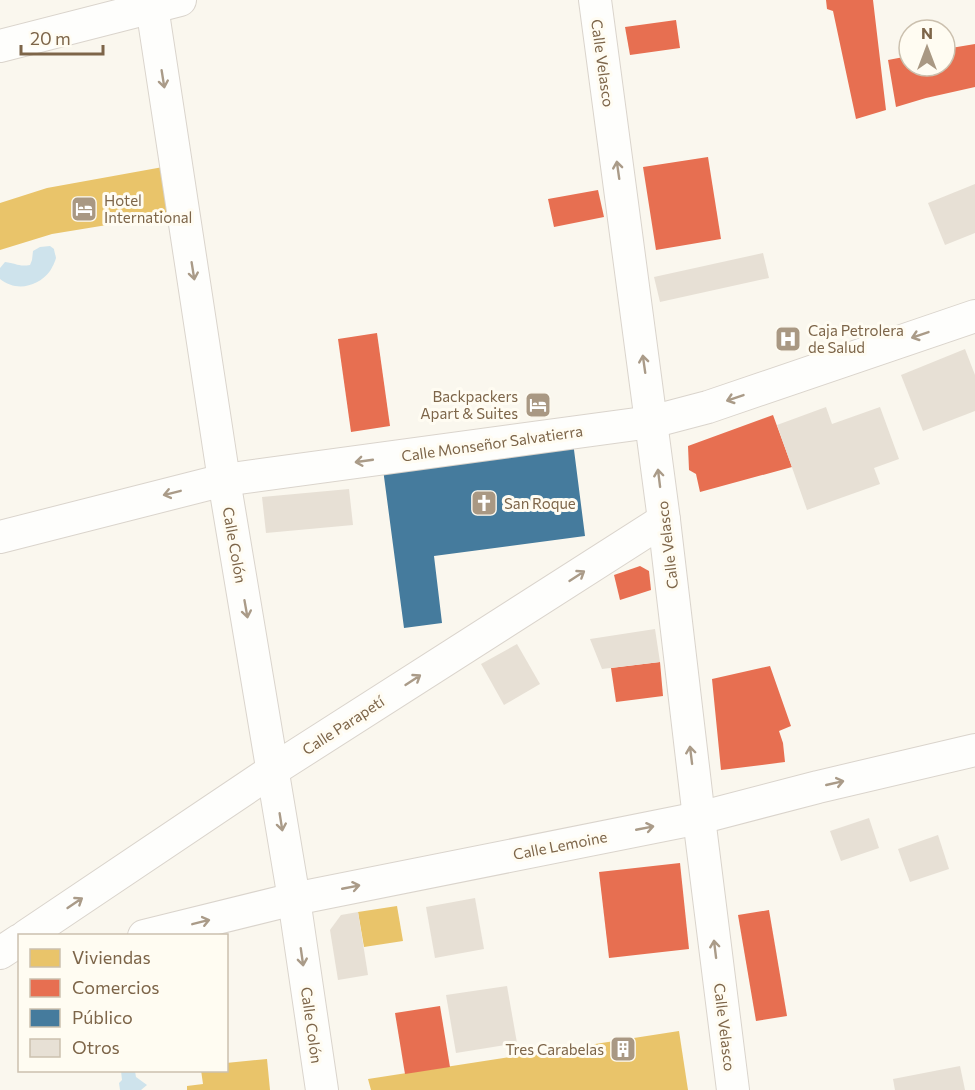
<svg xmlns="http://www.w3.org/2000/svg" width="975" height="1090" font-family="Commissioner,sans-serif">
<style>
.water{fill:#cee3ec}
.homes{fill:#e9c46a}
.shops{fill:#e76f51}
.public{fill:#457b9d}
.building{fill:#e7e0d5}
.lines{fill:none;stroke-linecap:round;stroke-linejoin:round}
.minor-casing{stroke:#dad4cc;stroke-width:34}
.minor{stroke:#fefefc;stroke-width:32}
.oneway{stroke:#aa9b88}
.labels{text-anchor:middle;dominant-baseline:central;stroke-width:6;stroke-linejoin:round;paint-order:stroke}
.street-label{font-size:15px;fill:#7d6549;stroke:#fffcf2}
.poi-label{font-size:15px;fill:#7d6549;stroke:#fffcf2;text-anchor:start}
</style>
<rect width="100%" height="100%" fill="#faf7ee"/>
<!-- water -->
<g class="water">
<path d="M 50,246 L 54,249 C 54,250 56,257 56,258 C 55,262 52,268 50,271 C 38,287 16,292 0,279 L 0,268 L 5,262 C 16,263 18,267 30,265 L 32,260 L 33,251 L 40,247 Z"/>
<path d="M 121,1071 L 135,1071 L 136,1077 L 147,1085 L 141,1090 L 120,1090 L 119,1083 L 122,1080 Z"/>
</g>
<!-- homes -->
<g class="homes">
<path d="M 163,167 L 168,215 L 52,234 L 0,250 L 0,203 L 47,188 Z"/>
<path d="M 397,906 L 403,941 L 364,947 L 358,912 Z"/>
<path d="M 679,1031 L 688,1090 L 371,1090 L 368,1079 Z"/>
<path d="M 267,1059 L 270,1090 L 187,1090 L 187,1086 L 203,1084 L 201,1070 L 226,1070 L 226,1063 Z"/>
</g>
<!-- shops -->
<g class="shops">
<path d="M 826,0 L 873,0 L 886,110 L 856,119 L 833,11 L 827,9 Z"/>
<path d="M 676,20 L 680,48 L 630,55 L 625,27 Z"/>
<path d="M 975,44 L 975,87 L 926,98 L 896,107 L 888,60 L 909,56 L 909,66 L 945,66 L 945,49 Z"/>
<path d="M 708,157 L 721,239 L 656,250 L 643,167 Z"/>
<path d="M 598,190 L 604,217 L 554,227 L 548,199 Z"/>
<path d="M 377,333 L 390,426 L 351,432 L 338,339 Z"/>
<path d="M 773,415 L 792,467 L 700,492 L 696,474 L 689,470 L 688,446 Z"/>
<path d="M 640,566 L 649,571 L 651,590 L 620,600 L 614,575 Z"/>
<path d="M 660,662 L 663,696 L 616,702 L 611,668 Z"/>
<path d="M 770,666 L 791,726 L 779,731 L 783,743 L 785,762 L 721,770 L 712,679 Z"/>
<path d="M 680,863 L 689,949 L 609,958 L 599,872 Z"/>
<path d="M 769,910 L 787,1016 L 756,1021 L 738,915 Z"/>
<path d="M 440,1006 L 450,1067 L 405,1074 L 395,1013 Z"/>
</g>
<!-- public -->
<path class="public" d="M 573,442 L 585,536 L 434,556 L 442,623 L 404,628 L 383,469 Z"/>
<!-- building -->
<g class="building">
<path d="M 975,184 L 975,233 L 945,245 L 928,203 Z"/>
<path d="M 763,253 L 769,278 L 660,302 L 654,277 Z"/>
<path d="M 965,349 L 975,375 L 975,411 L 923,431 L 901,375 Z"/>
<path d="M 826,407 L 832,424 L 880,407 L 899,459 L 874,468 L 880,484 L 807,510 L 777,425 Z"/>
<path d="M 349,489 L 353,525 L 266,533 L 262,497 Z"/>
<path d="M 655,629 L 660,662 L 602,669 L 590,639 Z"/>
<path d="M 517,644 L 540,684 L 504,705 L 481,664 Z"/>
<path d="M 869,818 L 879,848 L 841,861 L 830,831 Z"/>
<path d="M 938,835 L 949,869 L 910,882 L 898,849 Z"/>
<path d="M 475,898 L 484,949 L 435,958 L 426,907 Z"/>
<path d="M 358,912 L 368,975 L 338,980 L 330,930 L 341,915 Z"/>
<path d="M 507,986 L 517,1043 L 456,1053 L 446,995 Z"/>
<path d="M 960,1066 L 965,1090 L 895,1090 L 893,1079 Z"/>
</g>
<g class="lines">
<!-- minor casing -->
<g class="minor-casing">
<g id="minor">
<path d="M 151,0 L 224,480 L 294,899 L 322,1090"/>
<path d="M 595,0 L 664,520 L 699,818 L 733,1090"/>
<path d="M 0,46 L 180,0"/>
<path d="M 0,537 L 224,480 L 651,422 L 708,407 L 975,316"/>
<path d="M 26,936 L 273,770 L 664,520"/>
<path d="M 144,936 L 294,899 L 699,818 L 818,787 L 975,750"/>
<path d="M 0,953 L 20,940"/>
</g>
</g>
<!-- minor -->
<use href="#minor" class="minor"/>
</g>
<!-- one-way arrows -->
<defs><path id="oneway-shaft" d="M-6 0H5M1.5-3L5.5 0L1.5 3" fill="none" stroke-width="1.6" stroke-linecap="round" stroke-linejoin="round" transform="scale(1.5)"/></defs>
<g class="oneway">
<use href="#oneway-shaft" transform="translate(163 79) rotate(81)"/>
<use href="#oneway-shaft" transform="translate(618 170) rotate(-98)"/>
<use href="#oneway-shaft" transform="translate(193 271) rotate(81)"/>
<use href="#oneway-shaft" transform="translate(920 335) rotate(161)"/>
<use href="#oneway-shaft" transform="translate(644 364) rotate(-98)"/>
<use href="#oneway-shaft" transform="translate(735 398) rotate(161)"/>
<use href="#oneway-shaft" transform="translate(364 461) rotate(172)"/>
<use href="#oneway-shaft" transform="translate(659 478) rotate(-97)"/>
<use href="#oneway-shaft" transform="translate(172 493) rotate(166)"/>
<use href="#oneway-shaft" transform="translate(577 576) rotate(-33)"/>
<use href="#oneway-shaft" transform="translate(246 609) rotate(80)"/>
<use href="#oneway-shaft" transform="translate(413 680) rotate(-33)"/>
<use href="#oneway-shaft" transform="translate(691 755) rotate(-97)"/>
<use href="#oneway-shaft" transform="translate(835 783) rotate(-13)"/>
<use href="#oneway-shaft" transform="translate(281 822) rotate(81)"/>
<use href="#oneway-shaft" transform="translate(645 828) rotate(-11)"/>
<use href="#oneway-shaft" transform="translate(351 887) rotate(-11)"/>
<use href="#oneway-shaft" transform="translate(75 903) rotate(-34)"/>
<use href="#oneway-shaft" transform="translate(201 922) rotate(-14)"/>
<use href="#oneway-shaft" transform="translate(715 949) rotate(-97)"/>
<use href="#oneway-shaft" transform="translate(302 957) rotate(82)"/>
</g>
<!-- icons -->
<defs>
<g id="hotel-square" transform="scale(1.35)"><rect x="-9" y="-9" width="18" height="18" rx="4" fill="#a99883" stroke="#fffcf2"/><path d="M-6-4.5h1.5V1H6V5H4.5V3h-9V5H-6ZM-4 0a1.8 1.8 0 1 1 3.6 0ZM.5 0V-2.5h3Q6-2.5 6 0Z" fill="#fff"/></g>
<g id="hospital-square" transform="scale(1.35)"><rect x="-9" y="-9" width="18" height="18" rx="4" fill="#a99883" stroke="#fffcf2"/><path d="M-5-5h3v3.5h4V-5h3V5h-3V1.5h-4V5h-3Z" fill="#fff"/></g>
<g id="church-square" transform="scale(1.35)"><rect x="-9" y="-9" width="18" height="18" rx="4" fill="#a99883" stroke="#fffcf2"/><path d="M-1.2-6h2.4v3.5h3.3v2.4h-3.3V6h-2.4V-.1h-3.3v-2.4h3.3Z" fill="#fff"/></g>
<g id="building-square" transform="scale(1.35)"><rect x="-9" y="-9" width="18" height="18" rx="4" fill="#a99883" stroke="#fffcf2"/><path d="M-4-6H4V6H1V3H-1V6H-4ZM-2.5-4.3h1.7v1.8h-1.7ZM.8-4.3h1.7v1.8H.8ZM-2.5-1h1.7V.8h-1.7ZM.8-1h1.7V.8H.8Z" fill="#fff"/></g>
</defs>
<g fill-rule="evenodd">
<use href="#hotel-square" x="84" y="209"/>
<use href="#hospital-square" x="788" y="339"/>
<use href="#hotel-square" x="538" y="405"/>
<use href="#church-square" x="484" y="503"/>
<use href="#building-square" x="623" y="1049"/>
</g>
<g class="labels">
<!-- street labels -->
<g class="street-label">
<text transform="translate(603 63) rotate(82)">Calle Velasco</text>
<text transform="translate(492 443) rotate(-8)">Calle Monseñor Salvatierra</text>
<text transform="translate(235 545) rotate(80)">Calle Colón</text>
<text transform="translate(667 545) rotate(-97)">Calle Velasco</text>
<text transform="translate(343 725) rotate(-33)">Calle Parapetí</text>
<text transform="translate(560 845) rotate(-11)">Calle Lemoine</text>
<text transform="translate(312 1025) rotate(82)">Calle Colón</text>
<text transform="translate(725 1027) rotate(83)">Calle Velasco</text>
</g>
<!-- poi labels -->
<g class="poi-label">
<text x="104" y="200">Hotel<tspan x="104" dy="17">International</tspan></text>
<text x="808" y="330">Caja Petrolera<tspan x="808" dy="17">de Salud</tspan></text>
<text x="518" y="396" text-anchor="end">Backpackers<tspan x="518" dy="17">Apart &amp; Suites</tspan></text>
<text x="504" y="503">San Roque</text>
<text x="604" y="1049" text-anchor="end">Tres Carabelas</text>
</g>
</g>
<!-- legend -->
<rect x="18" y="934" width="210" height="138" fill="#fffcf2" stroke="#cbc0ae" stroke-width="1.5"/>
<rect x="30" y="949" width="30" height="18" fill="#e9c46a" stroke="#cbc0ae" stroke-width="1.5"/>
<text x="72" y="964" font-size="18" fill="#7d6549">Viviendas</text>
<rect x="30" y="979" width="30" height="18" fill="#e76f51" stroke="#cbc0ae" stroke-width="1.5"/>
<text x="72" y="994" font-size="18" fill="#7d6549">Comercios</text>
<rect x="30" y="1009" width="30" height="18" fill="#457b9d" stroke="#cbc0ae" stroke-width="1.5"/>
<text x="72" y="1024" font-size="18" fill="#7d6549">Público</text>
<rect x="30" y="1039" width="30" height="18" fill="#e7e0d5" stroke="#cbc0ae" stroke-width="1.5"/>
<text x="72" y="1054" font-size="18" fill="#7d6549">Otros</text>
<!-- north arrow -->
<g transform="translate(927 48)"><circle r="28" fill="#fffcf2" stroke="#cbc0ae" stroke-width="1.5"/>
<path d="M0-4.5L10 22L0 15L-10 22Z" fill="#a99883"/>
<text y="-9" font-size="16" font-weight="bold" text-anchor="middle" fill="#7d6549">N</text>
</g>
<!-- scale -->
<path d="M21 45v9h82v-9" fill="none" stroke="#7d6549" stroke-width="3"/>
<text x="30" y="45" font-size="18" fill="#7d6549" stroke="#fffcf2" stroke-width="4.5" paint-order="stroke">20 m</text>
</svg>
